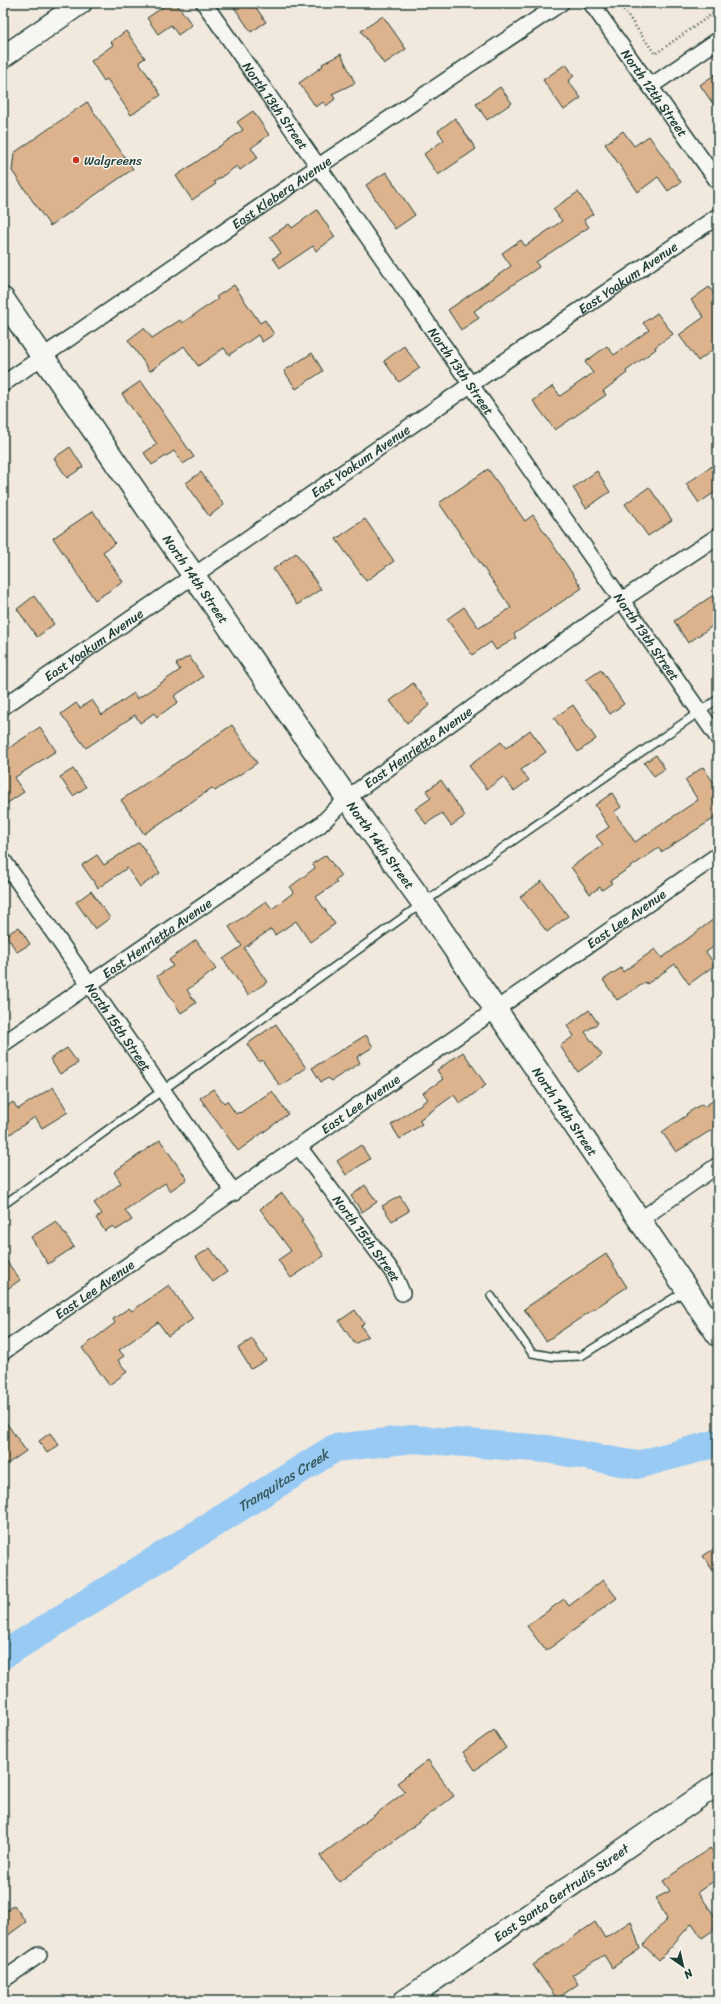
<svg xmlns="http://www.w3.org/2000/svg" width="721" height="2004" font-family="Sriracha,sans-serif">
<style>
.lines{fill:none;stroke-linecap:round;stroke-linejoin:round}
.river{stroke:#98caf4;stroke-width:28}
.building{fill:#dcb38d;stroke:#1f3d34}
.lane-casing{stroke:#1f3d34;stroke-width:10}
.street-casing{stroke:#1f3d34;stroke-width:18}
.secondary-casing{stroke:#1f3d34;stroke-width:24}
.primary-casing{stroke:#1f3d34;stroke-width:25}
.path{stroke:#1f3d34;stroke-width:2.5;stroke-dasharray:1 3;stroke-linecap:butt}
.lane{stroke:#f6f6f2;stroke-width:7}
.street{stroke:#f6f6f2;stroke-width:15}
.secondary{stroke:#f6f6f2;stroke-width:21}
.primary{stroke:#f6f6f2;stroke-width:22}
.poi-dot{fill:#c8321e;stroke:#f6f6f2;stroke-width:1.5}
.labels{text-anchor:middle;dominant-baseline:central;stroke-width:3;stroke-linejoin:round;paint-order:stroke}
.street-label{font-size:13px;fill:#1f3d34;stroke:#f6f6f2}
.poi-label{font-size:13px;fill:#1f3d34;stroke:#f6f6f2;text-anchor:start}
.water-label{font-size:14px;font-style:italic;fill:#37595a;stroke:#f6f6f2}
</style>
<rect width="100%" height="100%" fill="#f1e9de"/>
<filter id="ink" filterUnits="userSpaceOnUse"><feTurbulence type="fractalNoise" baseFrequency=".025" numOctaves="2"/><feDisplacementMap in="SourceGraphic" scale="8" xChannelSelector="R" yChannelSelector="G"/><feConvolveMatrix kernelMatrix="1 2 1 2 8 2 1 2 1" color-interpolation-filters="sRGB"/></filter>
<g filter="url(#ink)">
<g class="lines">
<!-- river -->
<path class="river" id="s1" d="M 3,1655 L 335,1448 L 413,1439 L 547,1449 L 637,1465 L 718,1443"/>
</g>
<!-- building -->
<g class="building">
<path d="M 169,3 L 176,3 L 192,25 L 178,35 L 171,25 L 158,34 L 147,18 Z"/>
<path d="M 240,3 L 253,3 L 266,22 L 251,32 L 234,7 Z"/>
<path d="M 383,16 L 406,49 L 384,64 L 361,31 Z"/>
<path d="M 126,31 L 145,58 L 139,62 L 161,95 L 131,115 L 107,79 L 104,81 L 91,61 L 113,45 L 111,42 Z"/>
<path d="M 341,54 L 355,83 L 332,94 L 335,99 L 326,106 L 323,102 L 316,107 L 299,83 L 323,66 L 322,64 Z"/>
<path d="M 566,64 L 574,76 L 568,81 L 581,98 L 564,110 L 543,80 Z"/>
<path d="M 718,72 L 718,111 L 700,85 Z"/>
<path d="M 500,87 L 512,103 L 487,120 L 476,104 Z"/>
<path d="M 87,102 L 133,169 L 50,226 L 12,171 L 14,153 Z"/>
<path d="M 253,111 L 269,135 L 251,148 L 258,157 L 240,170 L 237,166 L 214,182 L 216,184 L 192,200 L 176,176 L 243,130 L 237,122 Z"/>
<path d="M 455,118 L 476,149 L 438,175 L 424,154 L 444,140 L 438,131 Z"/>
<path d="M 623,131 L 634,146 L 649,136 L 681,182 L 668,191 L 658,177 L 638,192 L 605,144 Z"/>
<path d="M 386,172 L 415,215 L 395,229 L 366,185 Z"/>
<path d="M 578,192 L 593,214 L 584,220 L 589,227 L 536,262 L 539,267 L 474,311 L 479,318 L 461,330 L 448,310 L 511,266 L 502,253 L 521,240 L 525,246 L 562,221 L 553,209 Z"/>
<path d="M 317,210 L 335,237 L 316,251 L 313,246 L 280,268 L 273,258 L 281,253 L 270,237 L 289,224 L 292,228 Z"/>
<path d="M 234,285 L 260,323 L 265,320 L 274,334 L 262,342 L 258,335 L 229,355 L 224,348 L 198,366 L 184,346 L 150,371 L 128,340 L 144,328 L 152,338 L 180,320 L 182,323 L 218,299 L 216,297 Z"/>
<path d="M 709,287 L 718,299 L 718,346 L 698,361 L 679,335 L 704,317 L 691,300 Z"/>
<path d="M 657,313 L 673,334 L 655,347 L 656,349 L 626,371 L 627,373 L 603,391 L 606,395 L 555,430 L 533,401 L 553,386 L 560,396 L 593,373 L 585,362 L 607,346 L 614,355 L 649,330 L 643,323 Z"/>
<path d="M 404,346 L 420,368 L 399,382 L 384,361 Z"/>
<path d="M 312,353 L 323,371 L 296,389 L 284,371 Z"/>
<path d="M 141,381 L 194,457 L 183,464 L 174,451 L 152,465 L 144,453 L 157,444 L 122,394 Z"/>
<path d="M 70,447 L 83,467 L 67,478 L 54,458 Z"/>
<path d="M 718,462 L 718,490 L 699,503 L 686,484 Z"/>
<path d="M 488,469 L 525,521 L 533,515 L 582,588 L 514,634 L 516,638 L 496,650 L 491,642 L 472,655 L 447,619 L 464,607 L 479,628 L 511,608 L 439,503 Z"/>
<path d="M 597,471 L 610,492 L 586,508 L 573,488 Z"/>
<path d="M 201,472 L 224,505 L 209,516 L 186,483 Z"/>
<path d="M 649,487 L 672,520 L 648,536 L 625,504 Z"/>
<path d="M 93,511 L 115,543 L 103,552 L 123,582 L 95,600 L 53,538 Z"/>
<path d="M 365,519 L 394,561 L 366,581 L 336,539 Z"/>
<path d="M 296,553 L 321,589 L 297,605 L 273,569 Z"/>
<path d="M 718,592 L 718,622 L 688,643 L 674,621 Z"/>
<path d="M 34,596 L 54,624 L 37,637 L 17,609 Z"/>
<path d="M 189,656 L 203,677 L 174,696 L 178,702 L 157,717 L 154,713 L 140,723 L 135,715 L 86,748 L 61,714 L 76,703 L 80,708 L 92,700 L 102,715 L 134,693 L 137,699 L 180,670 L 176,664 Z"/>
<path d="M 601,670 L 624,704 L 610,714 L 586,680 Z"/>
<path d="M 413,683 L 430,705 L 407,723 L 390,701 Z"/>
<path d="M 573,705 L 596,739 L 578,752 L 554,718 Z"/>
<path d="M 232,725 L 257,763 L 215,791 L 212,788 L 144,834 L 121,800 Z"/>
<path d="M 40,727 L 56,751 L 14,778 L 24,792 L 3,806 L 3,752 Z"/>
<path d="M 530,730 L 546,752 L 521,770 L 529,780 L 514,791 L 503,777 L 487,789 L 469,766 L 501,742 L 506,748 Z"/>
<path d="M 656,755 L 665,769 L 654,776 L 644,763 Z"/>
<path d="M 703,767 L 718,789 L 718,816 L 661,852 L 659,848 L 610,881 L 612,883 L 602,890 L 600,887 L 590,894 L 571,867 L 603,845 L 596,836 L 609,827 L 595,805 L 612,793 L 621,807 L 614,812 L 635,842 L 698,800 L 685,780 Z"/>
<path d="M 73,769 L 86,787 L 73,796 L 60,777 Z"/>
<path d="M 441,780 L 465,816 L 451,826 L 442,813 L 426,824 L 415,809 L 431,798 L 426,791 Z"/>
<path d="M 139,842 L 160,873 L 140,887 L 127,868 L 98,888 L 82,865 L 97,855 L 104,865 Z"/>
<path d="M 326,855 L 341,876 L 335,880 L 337,883 L 316,897 L 335,924 L 310,942 L 296,921 L 275,935 L 271,929 L 244,948 L 267,982 L 248,995 L 223,959 L 242,946 L 229,927 L 266,901 L 272,909 L 294,892 L 290,887 L 315,868 L 312,864 Z"/>
<path d="M 542,881 L 568,916 L 547,932 L 520,897 Z"/>
<path d="M 91,891 L 110,918 L 95,929 L 76,902 Z"/>
<path d="M 718,916 L 718,944 L 706,952 L 715,965 L 689,984 L 675,964 L 647,984 L 646,982 L 617,1000 L 603,980 L 621,968 L 623,972 L 655,949 L 662,958 Z"/>
<path d="M 19,927 L 30,944 L 17,952 L 6,935 Z"/>
<path d="M 196,940 L 216,969 L 187,990 L 196,1003 L 181,1013 L 157,976 L 173,966 L 169,960 Z"/>
<path d="M 589,1010 L 598,1023 L 585,1032 L 602,1055 L 578,1072 L 560,1046 L 574,1036 L 567,1026 Z"/>
<path d="M 276,1024 L 306,1068 L 280,1086 L 262,1060 L 259,1062 L 247,1044 Z"/>
<path d="M 366,1035 L 373,1047 L 357,1057 L 360,1063 L 331,1081 L 328,1078 L 321,1082 L 312,1068 Z"/>
<path d="M 67,1048 L 78,1063 L 60,1074 L 50,1059 Z"/>
<path d="M 463,1052 L 486,1085 L 460,1104 L 454,1095 L 419,1120 L 422,1124 L 400,1139 L 391,1125 L 428,1099 L 423,1093 L 443,1079 L 437,1070 Z"/>
<path d="M 53,1087 L 68,1112 L 42,1128 L 35,1117 L 3,1139 L 3,1109 L 13,1102 L 18,1109 Z"/>
<path d="M 213,1089 L 224,1103 L 227,1101 L 236,1114 L 239,1112 L 240,1113 L 272,1091 L 288,1114 L 238,1151 L 200,1098 Z"/>
<path d="M 718,1097 L 718,1126 L 676,1152 L 662,1132 L 687,1115 L 686,1114 L 702,1104 L 704,1107 Z"/>
<path d="M 160,1140 L 187,1179 L 170,1191 L 165,1183 L 125,1210 L 132,1220 L 116,1230 L 113,1226 L 105,1231 L 96,1218 L 102,1214 L 94,1203 L 121,1183 L 114,1172 Z"/>
<path d="M 361,1145 L 370,1159 L 346,1175 L 337,1161 Z"/>
<path d="M 365,1185 L 377,1202 L 362,1212 L 351,1196 Z"/>
<path d="M 282,1193 L 303,1220 L 301,1221 L 324,1256 L 291,1278 L 278,1260 L 291,1251 L 260,1209 Z"/>
<path d="M 400,1196 L 409,1211 L 392,1221 L 382,1206 Z"/>
<path d="M 56,1221 L 74,1247 L 48,1264 L 31,1237 Z"/>
<path d="M 210,1248 L 227,1272 L 213,1282 L 196,1257 Z"/>
<path d="M 606,1254 L 627,1287 L 546,1341 L 524,1309 Z"/>
<path d="M 3,1256 L 20,1280 L 3,1292 Z"/>
<path d="M 169,1285 L 193,1319 L 168,1336 L 158,1322 L 119,1350 L 124,1356 L 118,1360 L 127,1372 L 109,1385 L 82,1348 L 115,1323 L 113,1319 L 129,1308 L 132,1311 Z"/>
<path d="M 355,1310 L 364,1323 L 361,1326 L 368,1336 L 355,1344 L 339,1321 Z"/>
<path d="M 252,1339 L 266,1360 L 251,1369 L 238,1348 Z"/>
<path d="M 3,1418 L 26,1451 L 3,1467 Z"/>
<path d="M 50,1433 L 59,1445 L 47,1453 L 39,1441 Z"/>
<path d="M 718,1546 L 718,1578 L 703,1556 Z"/>
<path d="M 603,1580 L 617,1598 L 546,1651 L 527,1626 L 564,1599 L 569,1606 Z"/>
<path d="M 494,1730 L 506,1748 L 475,1770 L 463,1752 Z"/>
<path d="M 428,1760 L 454,1796 L 339,1882 L 320,1856 L 405,1792 L 397,1783 Z"/>
<path d="M 710,1848 L 718,1860 L 718,1878 L 698,1892 L 718,1921 L 718,1927 L 702,1938 L 692,1923 L 659,1960 L 643,1945 L 667,1919 L 656,1898 L 670,1891 L 663,1881 Z"/>
<path d="M 14,1905 L 26,1922 L 3,1939 L 3,1913 Z"/>
<path d="M 631,1921 L 640,1949 L 612,1968 L 604,1955 L 572,1975 L 578,1984 L 557,1999 L 533,1965 L 595,1922 L 605,1938 Z"/>
</g>
<g class="lines">
<!-- lane casing -->
<g class="lane-casing">
<g id="lane">
<path d="M 3,1205 L 423,903 L 718,699"/>
<path d="M 491,1296 L 532,1353 L 555,1357 L 581,1356 L 685,1291"/>
</g>
</g>
<!-- street casing -->
<g class="street-casing">
<g id="street">
<path id="s2" d="M 204,3 L 718,738"/>
<path id="s3" d="M 591,3 L 718,182"/>
<path d="M 651,86 L 718,40"/>
<path id="s4" d="M 3,384 L 319,166 L 561,3"/>
<path id="s5" d="M 3,707 L 470,385 L 718,216"/>
<path id="s6" d="M 3,860 L 234,1193"/>
<path id="s7" d="M 3,1044 L 320,825 L 347,798 L 622,600 L 718,536"/>
<path id="s8" d="M 299,1147 L 394,1274 L 402,1293"/>
<path d="M 640,1220 L 718,1165"/>
<path id="s9" d="M 3,1352 C 242,1188 479,1019 718,855"/>
<path d="M 3,1980 L 39,1955"/>
</g>
</g>
<!-- secondary casing -->
<g class="secondary-casing">
<g id="secondary">
<path d="M 3,57 L 81,3"/>
<path id="s10" d="M 404,2001 L 718,1784"/>
</g>
</g>
<!-- primary casing -->
<g class="primary-casing">
<g id="primary">
<path id="s11" d="M 3,299 L 347,798 L 423,903 L 718,1335"/>
</g>
</g>
<!-- path -->
<path class="path" d="M 619,3 L 655,54 L 718,10"/>
<!-- lane -->
<use href="#lane" class="lane"/>
<!-- street -->
<use href="#street" class="street"/>
<!-- secondary -->
<use href="#secondary" class="secondary"/>
<!-- primary -->
<use href="#primary" class="primary"/>
</g>
</g>
<!-- markers -->
<circle class="poi-dot" cx="76" cy="160" r="4"/>
<g class="labels">
<!-- street labels -->
<g class="street-label">
<text stroke="none"><textPath href="#s3" startOffset="110">North 12th Street</textPath></text>
<text stroke="none"><textPath href="#s2" startOffset="125">North 13th Street</textPath></text>
<text stroke="none"><textPath href="#s4" startOffset="338">East Kleberg Avenue</textPath></text>
<text stroke="none"><textPath href="#s5" startOffset="758">East Yoakum Avenue</textPath></text>
<text stroke="none"><textPath href="#s2" startOffset="449">North 13th Street</textPath></text>
<text stroke="none"><textPath href="#s5" startOffset="434">East Yoakum Avenue</textPath></text>
<text stroke="none"><textPath href="#s11" startOffset="340">North 14th Street</textPath></text>
<text stroke="none"><textPath href="#s2" startOffset="773">North 13th Street</textPath></text>
<text stroke="none"><textPath href="#s5" startOffset="110">East Yoakum Avenue</textPath></text>
<text stroke="none"><textPath href="#s7" startOffset="511">East Henrietta Avenue</textPath></text>
<text stroke="none"><textPath href="#s11" startOffset="664">North 14th Street</textPath></text>
<text stroke="none"><textPath href="#s9" startOffset="759">East Lee Avenue</textPath></text>
<text stroke="none"><textPath href="#s7" startOffset="187">East Henrietta Avenue</textPath></text>
<text stroke="none"><textPath href="#s6" startOffset="203">North 15th Street</textPath></text>
<text stroke="none"><textPath href="#s9" startOffset="435">East Lee Avenue</textPath></text>
<text stroke="none"><textPath href="#s11" startOffset="988">North 14th Street</textPath></text>
<text stroke="none"><textPath href="#s8" startOffset="114">North 15th Street</textPath></text>
<text stroke="none"><textPath href="#s9" startOffset="111">East Lee Avenue</textPath></text>
<text stroke="none"><textPath href="#s10" startOffset="191">East Santa Gertrudis Street</textPath></text>
</g>
<!-- poi labels -->
<g class="poi-label">
<text x="84" y="160">Walgreens</text>
</g>
<!-- water labels -->
<g class="water-label">
<text stroke="none"><textPath href="#s1" startOffset="330">Tranquitas Creek</textPath></text>
</g>
</g>
<!-- margin -->
<rect width="721" height="2004" fill="none" stroke="#f6f6f2" stroke-width="16"/>
<rect x="8" y="8" width="705" height="1988" fill="none" stroke="#1f3d34" stroke-width="1.5" filter="url(#ink)"/>
<!-- north arrow -->
<g transform="translate(683 1966) rotate(146)" stroke="#f6f6f2" stroke-width="3" paint-order="stroke">
<path d="M0-3L7 15L0 10L-7 15Z" fill="#1f3d34"/>
<text y="-6" font-size="11" font-weight="bold" text-anchor="middle" fill="#1f3d34">N</text>
</g>
</svg>
